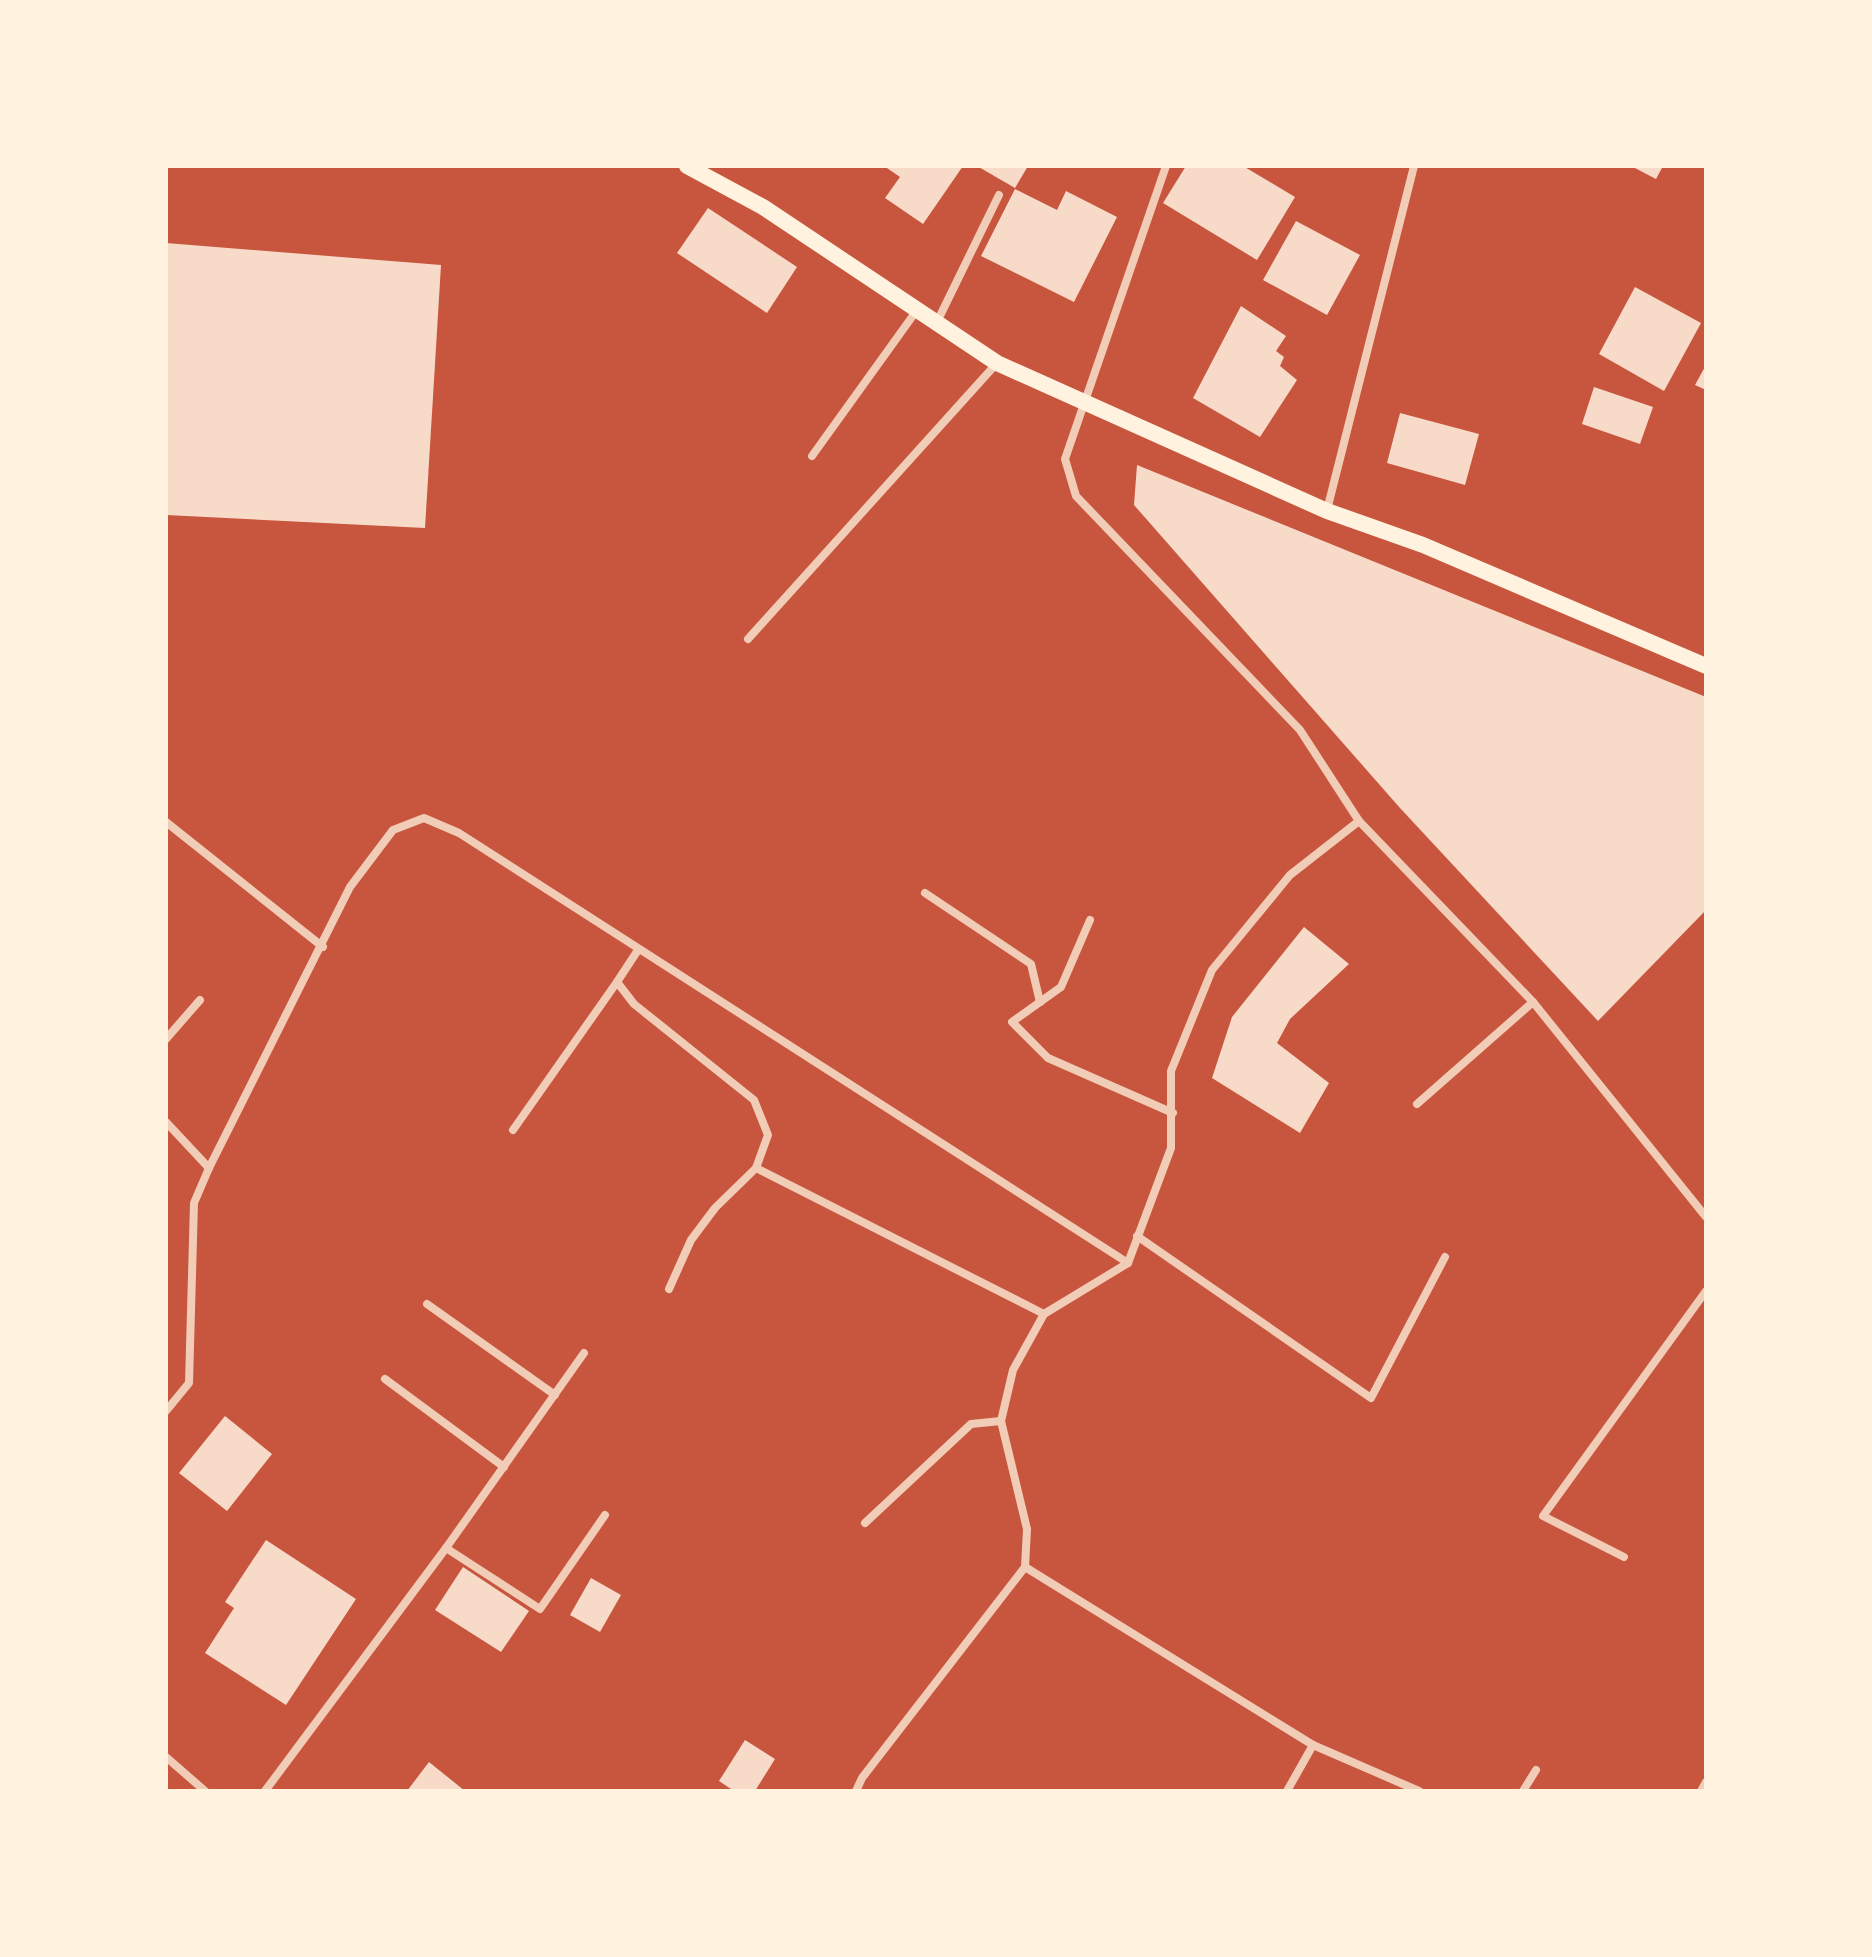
<svg xmlns="http://www.w3.org/2000/svg" width="1872" height="1957" font-family="'DejaVu Sans',sans-serif">
<style>
.building{fill:#f7dbc8}
.lines{fill:none;stroke-linecap:round;stroke-linejoin:round}
.minor{stroke:#f1ccb7;stroke-width:8}
.secondary{stroke:#fff3e0;stroke-width:16}
</style>
<rect width="100%" height="100%" fill="#c8553d"/>
<!-- building -->
<g class="building">
<path d="M 884,166 L 963,166 L 923,224 L 885,198 L 900,177 Z"/>
<path d="M 977,166 L 1028,166 L 1015,188 Z"/>
<path d="M 1186,166 L 1243,166 L 1295,197 L 1257,260 L 1163,203 Z"/>
<path d="M 1631,166 L 1663,166 L 1656,179 Z"/>
<path d="M 1015,189 L 1057,210 L 1066,191 L 1117,217 L 1074,302 L 981,256 Z"/>
<path d="M 708,208 L 797,267 L 767,313 L 677,253 Z"/>
<path d="M 1296,221 L 1360,255 L 1327,315 L 1263,280 Z"/>
<path d="M 166,243 L 441,265 L 425,528 L 166,515 Z"/>
<path d="M 1635,287 L 1701,323 L 1664,391 L 1599,354 Z"/>
<path d="M 1241,306 L 1286,336 L 1276,351 L 1284,357 L 1280,366 L 1297,380 L 1260,437 L 1193,398 Z"/>
<path d="M 1706,365 L 1706,390 L 1695,385 Z"/>
<path d="M 1594,387 L 1653,407 L 1640,444 L 1582,424 Z"/>
<path d="M 1400,413 L 1479,434 L 1465,485 L 1387,463 Z"/>
<path d="M 1137,465 L 1706,697 L 1706,910 L 1598,1021 L 1400,808 L 1134,505 Z"/>
<path d="M 1304,927 L 1349,964 L 1290,1019 L 1277,1043 L 1329,1083 L 1300,1133 L 1212,1078 L 1232,1017 Z"/>
<path d="M 225,1416 L 272,1454 L 227,1511 L 179,1473 Z"/>
<path d="M 266,1540 L 356,1599 L 286,1705 L 205,1653 L 234,1608 L 225,1602 Z"/>
<path d="M 463,1567 L 529,1611 L 501,1652 L 435,1610 Z"/>
<path d="M 591,1578 L 621,1595 L 600,1632 L 570,1615 Z"/>
<path d="M 745,1740 L 775,1759 L 755,1791 L 734,1791 L 719,1781 Z"/>
<path d="M 429,1762 L 465,1791 L 407,1791 Z"/>
</g>
<g class="lines">
<!-- minor -->
<g class="minor">
<path d="M 937,322 L 999,195"/>
<path d="M 812,456 L 917,310"/>
<path d="M 1327,510 L 1414,166"/>
<path d="M 748,639 L 997,363"/>
<path d="M 1359,821 L 1533,1002 L 1706,1217"/>
<path d="M 166,822 L 323,947"/>
<path d="M 925,893 L 1031,964 L 1040,1002"/>
<path d="M 1090,920 L 1061,987 L 1012,1022 L 1048,1058 L 1173,1113"/>
<path d="M 638,950 L 617,982 L 634,1004 L 754,1100 L 768,1135 L 756,1168 L 1044,1314"/>
<path d="M 166,1039 L 200,1000"/>
<path d="M 1417,1104 L 1533,1002"/>
<path d="M 166,1122 L 209,1168"/>
<path d="M 513,1130 L 617,982"/>
<path d="M 1137,1236 L 1371,1398 L 1445,1257"/>
<path d="M 669,1289 L 691,1240 L 715,1208 L 756,1168"/>
<path d="M 427,1304 L 555,1395"/>
<path d="M 385,1379 L 504,1467"/>
<path d="M 166,1411 L 189,1383 L 194,1203 L 209,1168 L 350,887 L 393,830 L 424,818 L 459,833 L 1128,1263"/>
<path d="M 865,1523 L 971,1424 L 1001,1421"/>
<path d="M 446,1548 L 540,1609 L 605,1515"/>
<path d="M 1624,1557 L 1543,1516 L 1706,1291"/>
<path d="M 1025,1567 L 1313,1745 L 1419,1791"/>
<path d="M 166,1757 L 205,1791"/>
<path d="M 265,1791 L 446,1548 L 584,1353"/>
<path d="M 856,1791 L 862,1778 L 1025,1567 L 1027,1529 L 1001,1421 L 1013,1370 L 1044,1314 L 1128,1263 L 1171,1148 L 1171,1071 L 1212,970 L 1290,875 L 1359,821 L 1300,730 L 1076,496 L 1065,459 L 1166,166"/>
<path d="M 1287,1791 L 1313,1745"/>
<path d="M 1523,1791 L 1536,1770"/>
<path d="M 1701,1791 L 1706,1782"/>
</g>
<!-- secondary -->
<path class="secondary" d="M 687,166 L 763,207 L 997,363 L 1327,511 L 1423,545 L 1706,666"/>
</g>
<!-- border -->
<rect width="1872" height="1957" fill="none" stroke="#fff3e0" stroke-width="336"/>
</svg>
